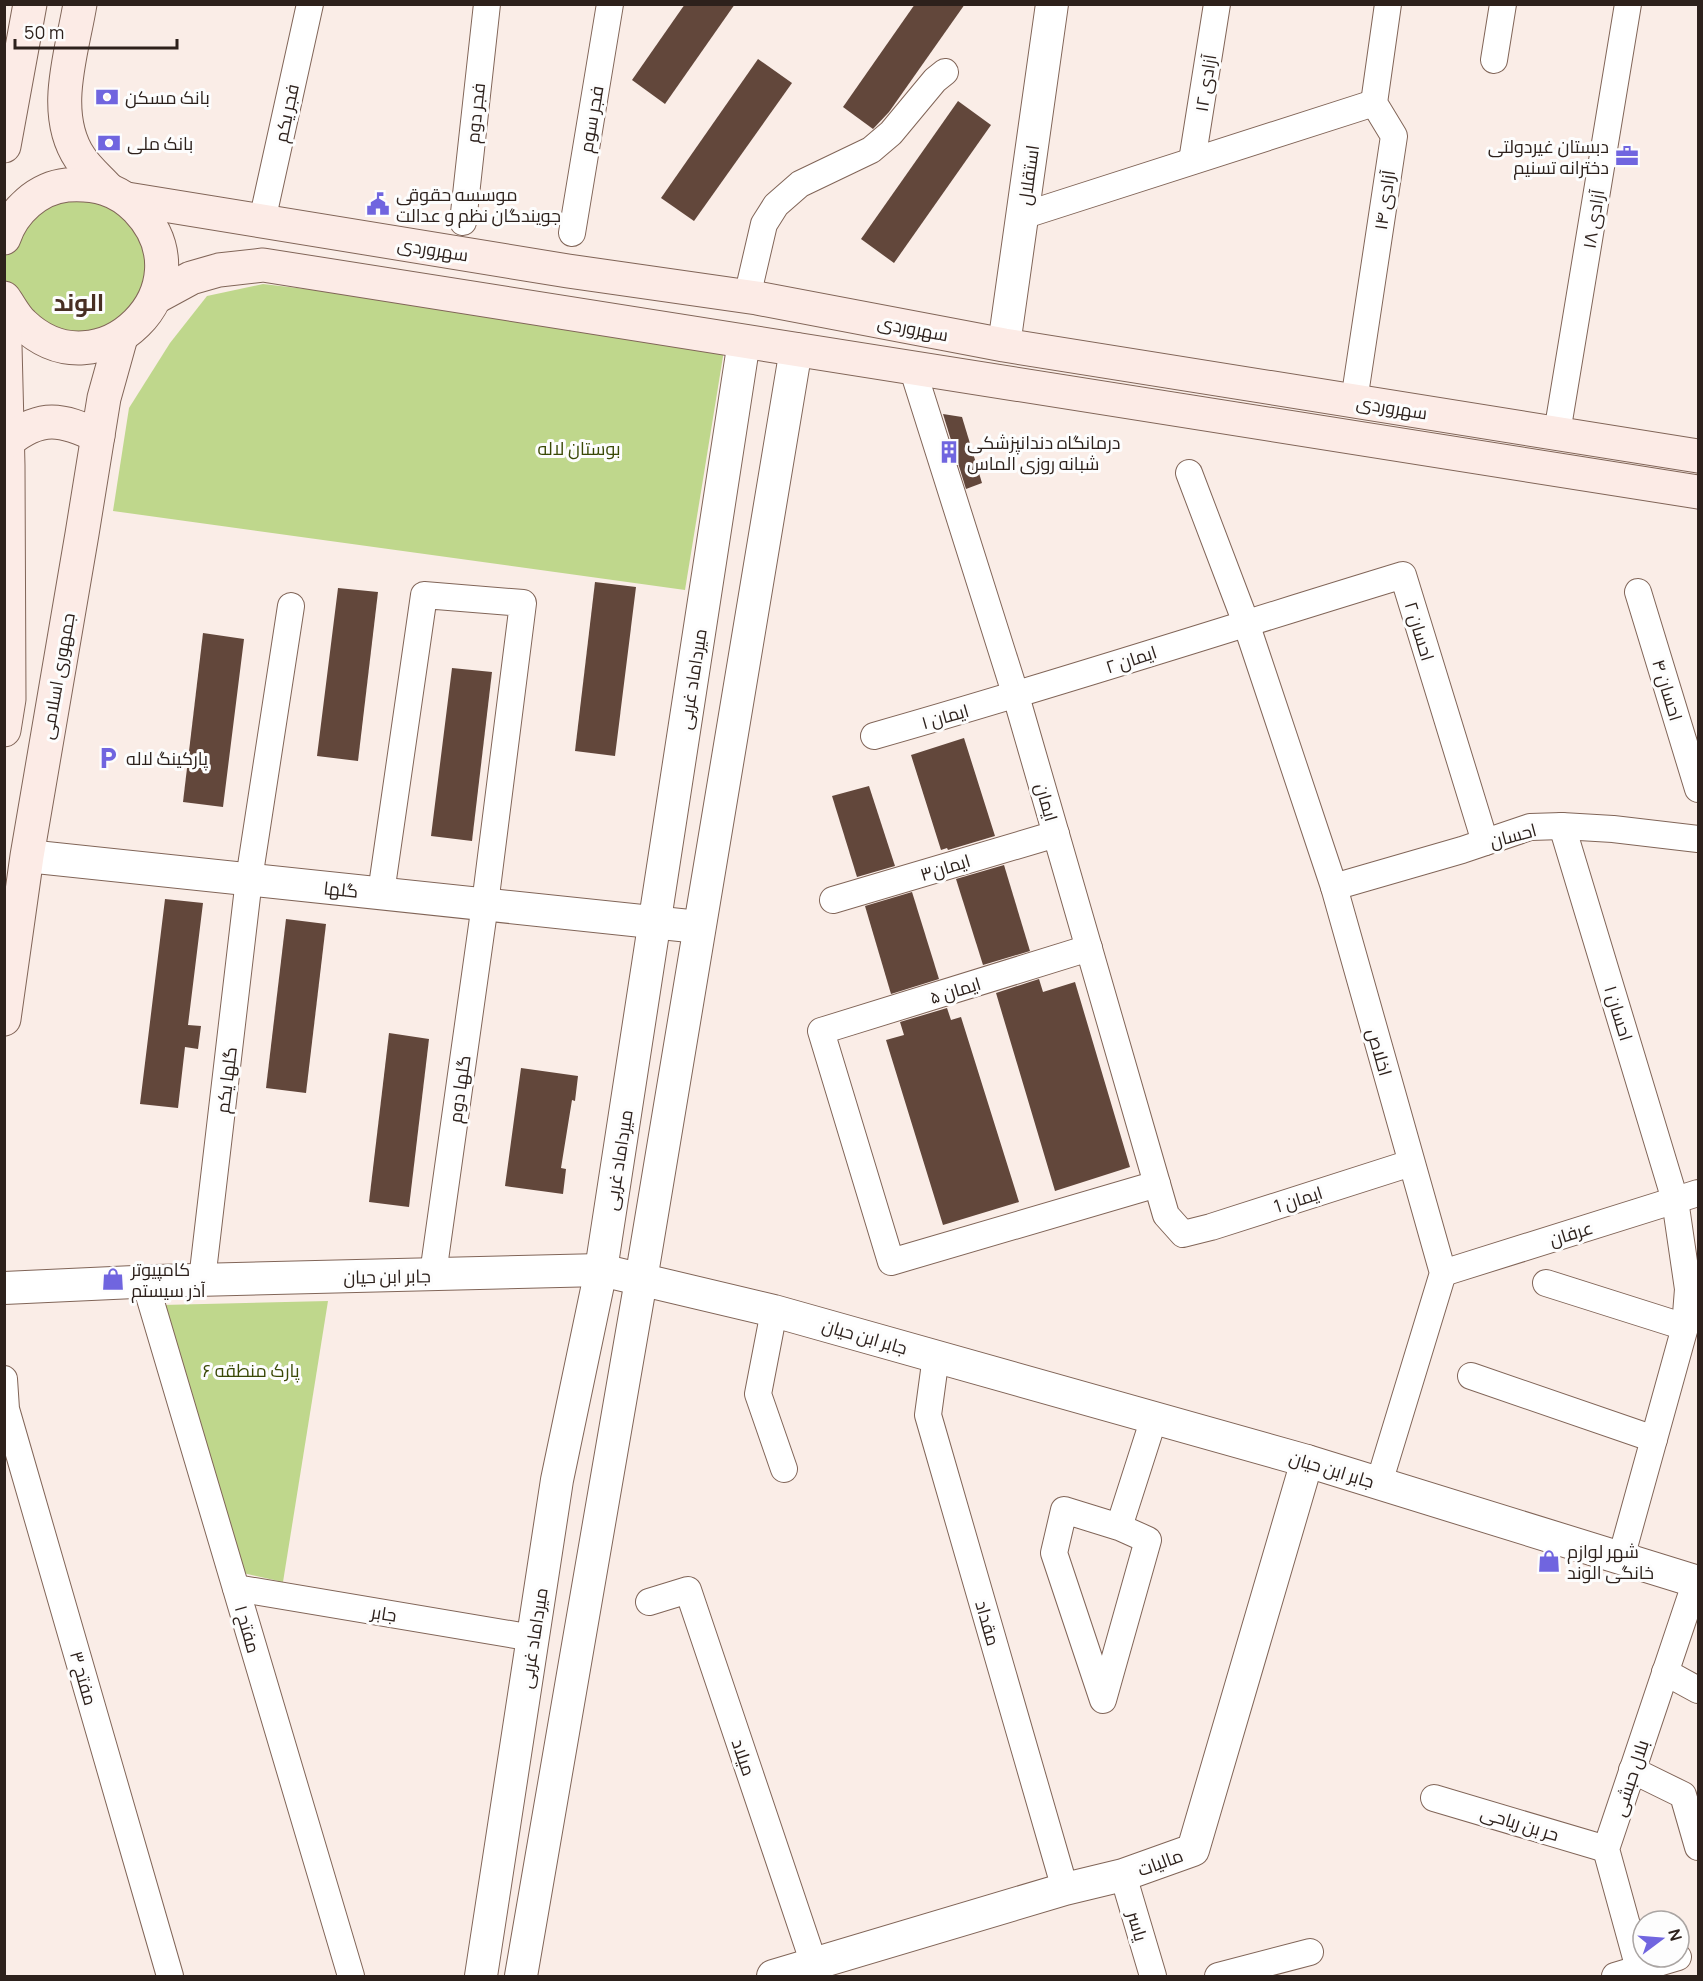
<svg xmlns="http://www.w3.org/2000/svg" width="1703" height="1981" font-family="Manrope,Cairo,sans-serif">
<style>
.green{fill:#bfd78c}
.building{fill:#62473b}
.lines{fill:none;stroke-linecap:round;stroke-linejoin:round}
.minor-casing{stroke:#816558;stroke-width:28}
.tertiary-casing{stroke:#816558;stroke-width:34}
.secondary-casing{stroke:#816558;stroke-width:35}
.minor{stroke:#fff;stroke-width:26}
.tertiary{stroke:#fff;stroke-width:32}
.secondary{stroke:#fcebe6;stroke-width:33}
.labels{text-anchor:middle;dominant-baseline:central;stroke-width:6;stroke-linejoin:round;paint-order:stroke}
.street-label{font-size:18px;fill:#2d211c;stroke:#fdfdfd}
.poi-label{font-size:18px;fill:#2d211c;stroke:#fdfdfd;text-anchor:start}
.park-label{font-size:18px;fill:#394805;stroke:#fdfdfd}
.district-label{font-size:24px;font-weight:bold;fill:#472e23;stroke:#fdfdfd}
</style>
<rect width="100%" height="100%" fill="#faede7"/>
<!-- green -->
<g class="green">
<path d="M 61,186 L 149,222 L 156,297 L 68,347 L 5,298 L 5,238 Z"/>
<path d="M 263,284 L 726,338 L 685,590 L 113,511 L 129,408 L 170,343 L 207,296 Z"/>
<path d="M 328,1301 L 283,1582 L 243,1573 L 162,1305 Z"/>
</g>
<!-- building -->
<g class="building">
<path d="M 685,4 L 735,4 L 665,104 L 632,80 Z"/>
<path d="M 915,4 L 965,4 L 889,112 L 873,129 L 843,107 Z"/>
<path d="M 758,59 L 792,83 L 694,221 L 661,198 Z"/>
<path d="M 958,101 L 991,125 L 894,263 L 861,239 Z"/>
<path d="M 943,414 L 962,417 L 982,483 L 966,489 Z"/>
<path d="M 595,582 L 636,587 L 615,756 L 575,751 Z"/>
<path d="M 338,588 L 378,592 L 358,761 L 317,756 Z"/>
<path d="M 203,633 L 244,639 L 223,807 L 183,802 Z"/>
<path d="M 452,668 L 492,672 L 472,841 L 431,836 Z"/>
<path d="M 964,738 L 995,836 L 948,850 L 947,848 L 941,850 L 911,755 Z"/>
<path d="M 869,786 L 895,866 L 857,877 L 832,796 Z"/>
<path d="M 1004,865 L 1030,951 L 983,965 L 956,879 Z"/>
<path d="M 912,892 L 939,979 L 891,994 L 865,906 Z"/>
<path d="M 165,899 L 203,903 L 188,1025 L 201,1026 L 198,1049 L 185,1047 L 178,1108 L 140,1104 Z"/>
<path d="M 286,919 L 326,924 L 306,1093 L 266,1088 Z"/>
<path d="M 1039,979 L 1043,992 L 1075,982 L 1130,1167 L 1055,1191 L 996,993 Z"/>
<path d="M 947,1008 L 951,1020 L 961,1017 L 1019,1202 L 943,1225 L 886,1040 L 904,1035 L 900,1022 Z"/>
<path d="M 389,1033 L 429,1039 L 409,1207 L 369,1202 Z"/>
<path d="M 521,1068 L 578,1076 L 575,1101 L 572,1100 L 561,1168 L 566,1169 L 563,1194 L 505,1186 Z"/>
</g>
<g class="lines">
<!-- minor casing -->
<g class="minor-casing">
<g id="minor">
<path d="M 1494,60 L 1503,4"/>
<path d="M 1192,161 L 1217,4"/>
<path d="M 1022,216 L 1374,103"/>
<path d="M 262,221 L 310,4"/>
<path d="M 463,222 L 487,4"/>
<path d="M 572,233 L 610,4"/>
<path d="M 747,297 L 764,224 L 776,205 L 800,184 L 871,150 L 891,133 L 935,80 L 945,72"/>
<path d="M 912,367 L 1016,696 L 1166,1215 L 1183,1234 L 1211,1227 L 1411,1163"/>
<path d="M 1354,401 L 1394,136 L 1374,103 L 1388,4"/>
<path d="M 1557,433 L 1628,4"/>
<path d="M 1189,473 L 1246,623 L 1334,887 L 1443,1273 L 1379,1483"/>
<path d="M 1638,592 L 1698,789"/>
<path d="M 874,736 C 1051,686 1226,629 1403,575 L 1485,842"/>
<path d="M 1562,826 L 1675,1200 L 1688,1289 L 1685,1327 L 1621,1558"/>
<path d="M 1334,887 L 1462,850 L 1530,827 L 1562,826 L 1613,829 L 1698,839"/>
<path d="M 381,893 L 424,595 L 523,603 L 485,904 L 433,1274"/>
<path d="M 833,900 L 1056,834"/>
<path d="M 1089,948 L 821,1031 L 891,1262 L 1157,1184"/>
<path d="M 1443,1273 L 1698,1193"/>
<path d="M 202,1280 L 249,879 L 291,606"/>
<path d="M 145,1282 L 351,1976"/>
<path d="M 1546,1283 L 1685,1327"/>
<path d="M 774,1311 L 758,1394 L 784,1469"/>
<path d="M 936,1356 L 928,1415 L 1065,1889"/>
<path d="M 1471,1376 L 1654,1439"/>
<path d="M 4,1379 L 6,1409 L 170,1976"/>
<path d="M 1119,1527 L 1064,1510 L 1054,1553 L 1103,1700 L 1148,1540 L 1119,1527 L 1154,1418"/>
<path d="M 236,1588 L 533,1638"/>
<path d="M 649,1602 L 688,1590 L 814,1964"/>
<path d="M 1665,1672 L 1698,1690"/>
<path d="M 1632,1770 L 1683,1795 L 1698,1847"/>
<path d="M 1434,1798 L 1606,1849"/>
<path d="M 1123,1875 L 1153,1976"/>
<path d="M 1218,1976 L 1310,1952"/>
<path d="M 1615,1976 L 1678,1957"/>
<path d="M 1641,1976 L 1606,1849 L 1696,1581"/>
</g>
</g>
<!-- tertiary casing -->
<g class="tertiary-casing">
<g id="tertiary">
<path d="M 1004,345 L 1052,4"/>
<path d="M 27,856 L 699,927"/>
<path d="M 4,1288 L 156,1281 L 601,1270 L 774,1311 L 1307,1461 L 1698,1582"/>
<path d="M 481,1976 L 557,1480 L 601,1270 L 744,341"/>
<path d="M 521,1976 L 641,1280 L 796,349"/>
<path d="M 773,1976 L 1065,1889 L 1123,1875 L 1193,1850 L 1307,1461"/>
</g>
</g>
<!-- secondary casing -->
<g class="secondary-casing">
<g id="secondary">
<path d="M 80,4 C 72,53 50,113 80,158 C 87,169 99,179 108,189"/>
<path d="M 4,146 L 30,4"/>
<path d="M 127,199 L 568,271 L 757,298 L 1004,345 L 1698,456"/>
<path d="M 4,238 C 13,211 38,188 67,185 C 95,183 118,189 137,209 C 212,287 99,397 23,324 C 15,317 10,306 4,298"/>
<path d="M 156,297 L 191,278 L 219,270 L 263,265 L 1698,492"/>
<path d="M 4,305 L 8,466 L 9,699 L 4,730"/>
<path d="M 8,441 C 41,414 62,419 98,436"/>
<path d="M 4,1019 L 27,856 L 82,534 L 104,398 L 121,337"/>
</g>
</g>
<!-- minor -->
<use href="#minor" class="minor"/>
<!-- tertiary -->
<use href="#tertiary" class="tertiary"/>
<!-- secondary -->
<use href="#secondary" class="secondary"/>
</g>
<!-- icons -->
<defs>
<g id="bank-bare" transform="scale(1.8)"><path d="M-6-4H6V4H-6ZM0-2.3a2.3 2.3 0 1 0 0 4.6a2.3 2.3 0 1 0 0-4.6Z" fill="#7065df" stroke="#fdfdfd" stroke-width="2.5" paint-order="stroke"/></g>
<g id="office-bare" transform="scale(1.8)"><path d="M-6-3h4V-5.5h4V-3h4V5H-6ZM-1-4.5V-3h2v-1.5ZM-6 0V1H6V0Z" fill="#7065df" stroke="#fdfdfd" stroke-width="2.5" paint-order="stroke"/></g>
<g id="civic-bare" transform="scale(1.8)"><path d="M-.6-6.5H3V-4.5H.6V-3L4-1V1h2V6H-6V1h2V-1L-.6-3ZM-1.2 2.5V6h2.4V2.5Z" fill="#7065df" stroke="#fdfdfd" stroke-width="2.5" paint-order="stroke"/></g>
<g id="building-bare" transform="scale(1.8)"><path d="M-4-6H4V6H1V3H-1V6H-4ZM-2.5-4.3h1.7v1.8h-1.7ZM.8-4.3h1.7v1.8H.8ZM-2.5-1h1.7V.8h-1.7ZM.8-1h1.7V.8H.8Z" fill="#7065df" stroke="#fdfdfd" stroke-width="2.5" paint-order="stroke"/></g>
<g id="parking-bare" transform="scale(1.8)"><path d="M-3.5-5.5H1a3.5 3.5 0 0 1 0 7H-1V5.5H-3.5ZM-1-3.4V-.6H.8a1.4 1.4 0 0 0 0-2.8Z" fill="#7065df" stroke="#fdfdfd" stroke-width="2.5" paint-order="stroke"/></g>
<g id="shop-bare" transform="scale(1.8)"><path d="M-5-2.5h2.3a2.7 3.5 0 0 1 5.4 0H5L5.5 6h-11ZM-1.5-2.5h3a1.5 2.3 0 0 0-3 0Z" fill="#7065df" stroke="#fdfdfd" stroke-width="2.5" paint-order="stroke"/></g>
</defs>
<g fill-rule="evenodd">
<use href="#bank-bare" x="107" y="97"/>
<use href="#bank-bare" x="109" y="143"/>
<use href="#office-bare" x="1627" y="156"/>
<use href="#civic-bare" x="378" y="204"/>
<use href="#building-bare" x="949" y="452"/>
<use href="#parking-bare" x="108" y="758"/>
<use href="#shop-bare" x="113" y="1279"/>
<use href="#shop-bare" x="1549" y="1561"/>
</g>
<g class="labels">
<!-- street labels -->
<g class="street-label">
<text transform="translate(1205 83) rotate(-81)">آزادی ۱۲</text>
<text transform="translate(286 113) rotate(-78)">فجر یکم</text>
<text transform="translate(475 113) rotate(-84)">فجر دوم</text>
<text transform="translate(591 119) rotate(-80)">فجر سوم</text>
<text transform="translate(1028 175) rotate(-82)">استقلال</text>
<text transform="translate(1384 200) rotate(-82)">آزادی ۱۴</text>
<text transform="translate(1593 219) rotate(-81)">آزادی ۱۸</text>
<text transform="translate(433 249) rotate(9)">سهروردی</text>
<text transform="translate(913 328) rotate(11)">سهروردی</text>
<text transform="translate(1392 407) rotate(9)">سهروردی</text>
<text transform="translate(1420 631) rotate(73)">احسان ۲</text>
<text transform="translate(1131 659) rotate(-18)">ایمان ۲</text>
<text transform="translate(57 676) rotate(-80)">جمهوری اسلامی</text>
<text transform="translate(692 679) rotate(-81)">میرداماد غربی</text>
<text transform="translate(1668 690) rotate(73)">احسان ۴</text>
<text transform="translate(945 716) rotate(-16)">ایمان ۱</text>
<text transform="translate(1047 802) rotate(74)">ایمان</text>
<text transform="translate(1513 835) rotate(-15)">احسان</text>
<text transform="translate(945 867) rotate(-17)">ایمان۳</text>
<text transform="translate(341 889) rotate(6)">گلها</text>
<text transform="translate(955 990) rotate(-17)">ایمان ۵</text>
<text transform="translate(1619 1013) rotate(73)">احسان ۱</text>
<text transform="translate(1380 1052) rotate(74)">اخلاص</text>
<text transform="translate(226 1080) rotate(-83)">گلها یکم</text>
<text transform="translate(459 1089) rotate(-82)">گلها دوم</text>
<text transform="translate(618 1160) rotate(-81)">میرداماد غربی</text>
<text transform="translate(1298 1199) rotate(-18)">ایمان 1</text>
<text transform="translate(1571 1233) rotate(-17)">عرفان</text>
<text transform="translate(387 1276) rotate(-1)">جابر ابن حیان</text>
<text transform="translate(865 1336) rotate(16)">جابر ابن حیان</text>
<text transform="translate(1332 1469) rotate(17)">جابر ابن حیان</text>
<text transform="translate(384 1613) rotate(9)">جابر</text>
<text transform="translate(988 1623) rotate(74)">مقداد</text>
<text transform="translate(248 1629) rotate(74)">مفتح ۱</text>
<text transform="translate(533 1638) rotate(-81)">میرداماد غربی</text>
<text transform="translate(84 1678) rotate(74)">مفتح ۳</text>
<text transform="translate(744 1757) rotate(71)">میلاد</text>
<text transform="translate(1630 1778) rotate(-72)">بلال حبشی</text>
<text transform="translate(1520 1823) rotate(17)">حر بن ریاحی</text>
<text transform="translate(1160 1862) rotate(-20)">مالیات</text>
<text transform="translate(1138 1926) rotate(74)">یاسر</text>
</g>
<!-- poi labels -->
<g class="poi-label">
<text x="125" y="97">بانک مسکن</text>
<text x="127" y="143">بانک ملی</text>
<text x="1609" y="146" text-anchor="end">دبستان غیردولتی<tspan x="1609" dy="21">دخترانه تسنیم</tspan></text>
<text x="396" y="194">موسسه حقوقی<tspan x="396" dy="21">جویندگان نظم و عدالت</tspan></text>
<text x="967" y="442">درمانگاه دندان‍‍پزشکی<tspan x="967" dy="21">شبانه روزی الماس</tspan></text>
<text x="126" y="758">پارکینگ لاله</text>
<text x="131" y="1269">کامپیوتر<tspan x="131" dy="21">آذر سیستم</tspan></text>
<text x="1567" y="1551">شهر لوازم<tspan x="1567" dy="21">خانگی الوند</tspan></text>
</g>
<!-- park labels -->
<g class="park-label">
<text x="579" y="448">بوستان لاله</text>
<text x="251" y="1370">پارک منطقه ۶</text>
</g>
<!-- district labels -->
<g class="district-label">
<text x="79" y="301">الوند</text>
</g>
</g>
<!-- border -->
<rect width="1703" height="1981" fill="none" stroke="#2d211c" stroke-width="12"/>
<!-- north arrow -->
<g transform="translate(1661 1939) rotate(74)"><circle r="28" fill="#fdfdfd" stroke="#aaa5a3" stroke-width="1.5"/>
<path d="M0-4.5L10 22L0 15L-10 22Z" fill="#7065df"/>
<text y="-9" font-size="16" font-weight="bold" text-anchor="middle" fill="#2d211c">N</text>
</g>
<!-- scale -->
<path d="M15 39v9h162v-9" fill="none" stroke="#2d211c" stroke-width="3"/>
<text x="24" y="39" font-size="18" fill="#2d211c" stroke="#fdfdfd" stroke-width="4.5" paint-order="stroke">50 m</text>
</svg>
